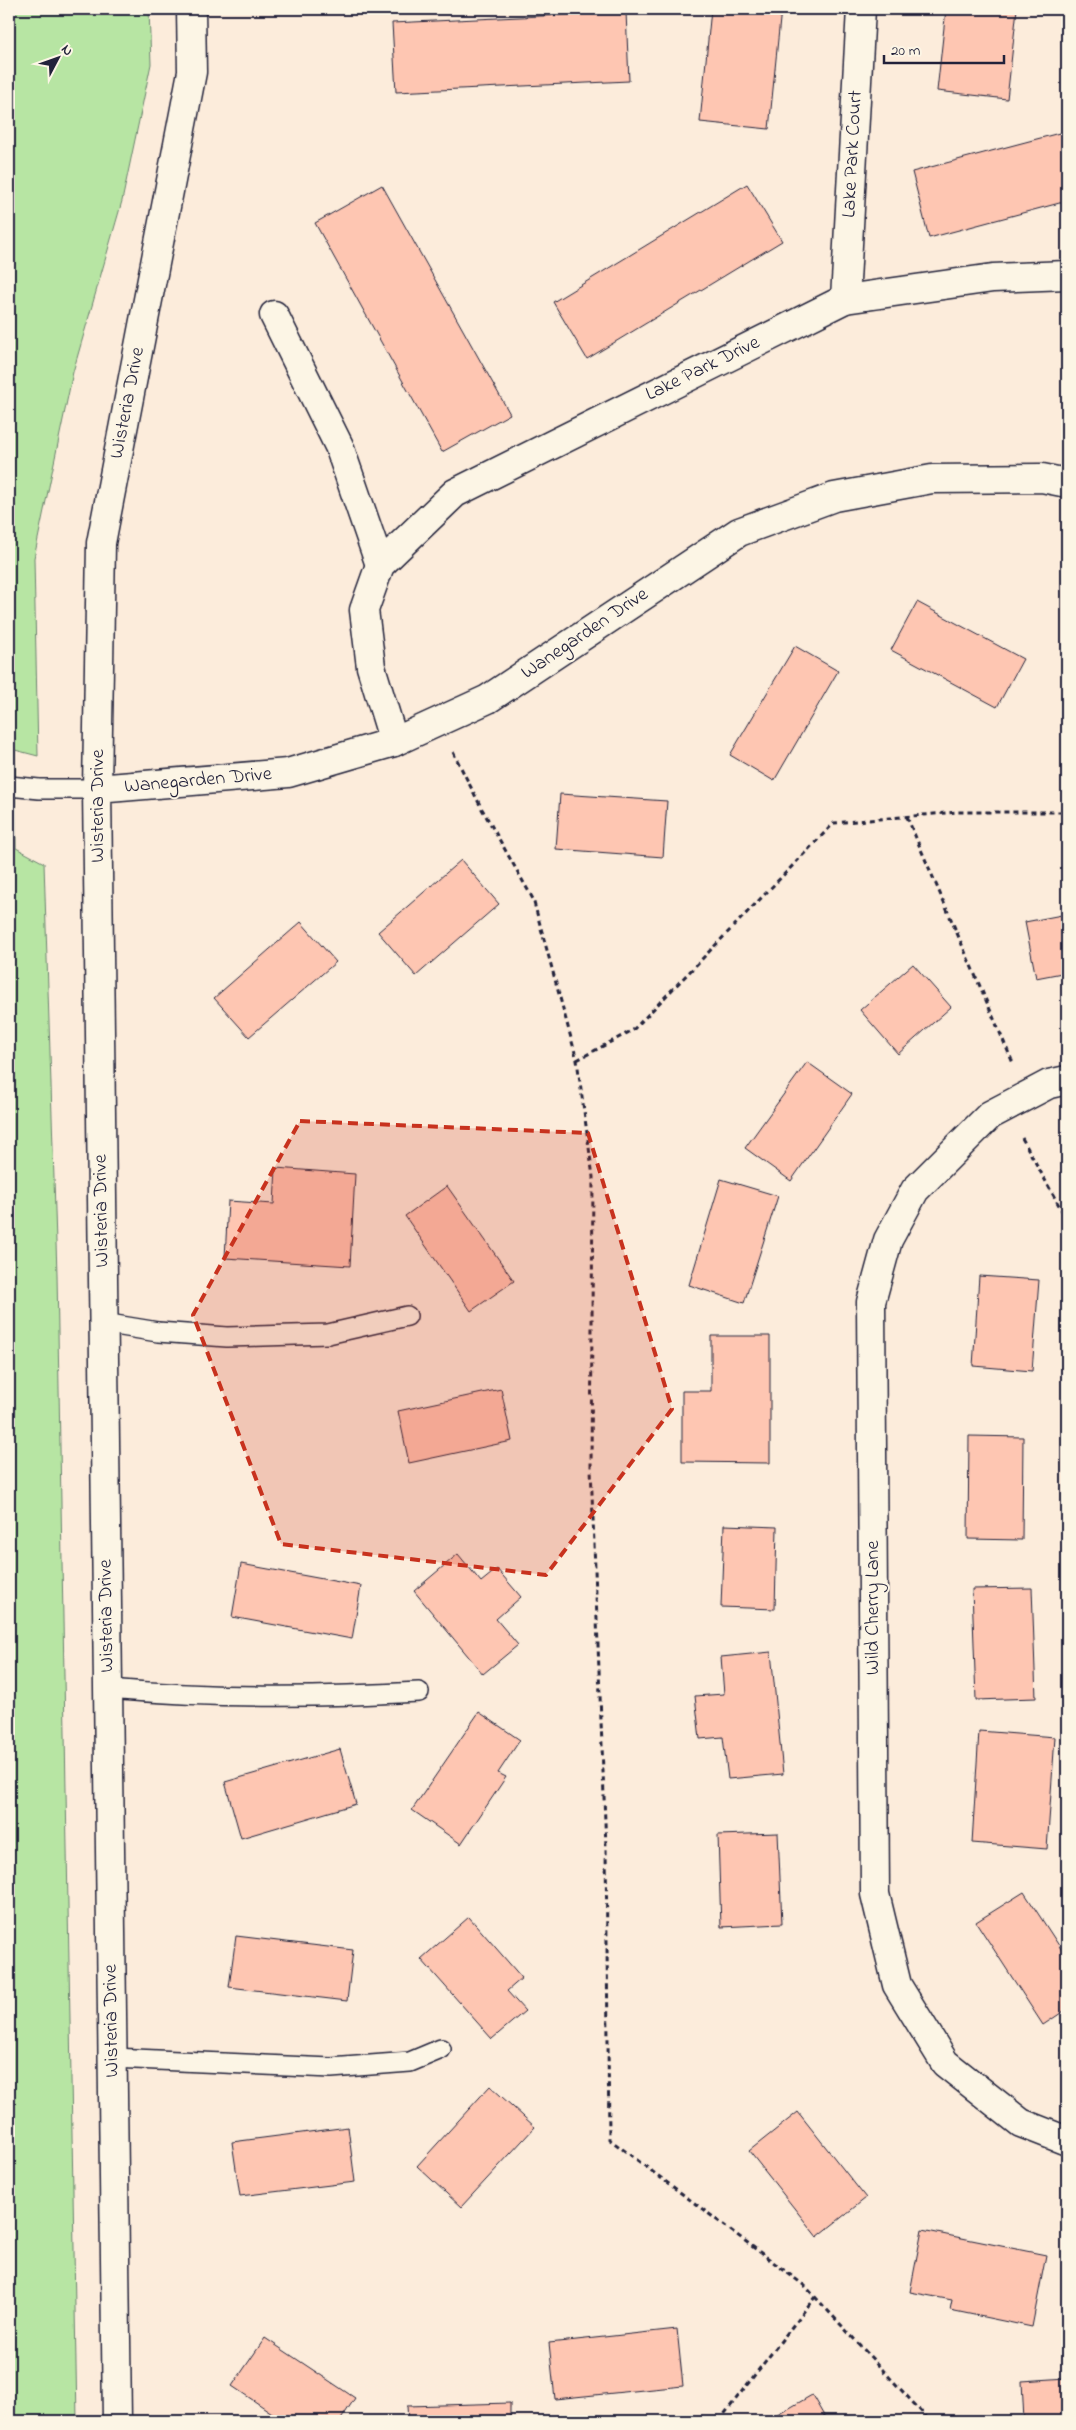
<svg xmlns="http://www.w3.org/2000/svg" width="1076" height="2430" font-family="'Indie Flower',sans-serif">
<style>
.green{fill:#b7e5a3;stroke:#6c846f}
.building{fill:#fec6b2;stroke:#22223b}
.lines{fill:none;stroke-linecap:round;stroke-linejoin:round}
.service-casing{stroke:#22223b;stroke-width:22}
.minor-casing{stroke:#22223b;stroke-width:31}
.tertiary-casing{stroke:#22223b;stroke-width:31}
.path{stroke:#22223b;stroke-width:3;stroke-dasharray:5 4;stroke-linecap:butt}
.service{stroke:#fcf5e5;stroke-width:19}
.minor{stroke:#fcf5e5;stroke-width:28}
.tertiary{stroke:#fcf5e5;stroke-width:28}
.marked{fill:#c8321e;fill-opacity:0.2;stroke:#c8321e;stroke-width:4;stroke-dasharray:10 6;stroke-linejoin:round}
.labels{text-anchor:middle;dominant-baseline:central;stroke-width:4;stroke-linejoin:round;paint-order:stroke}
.street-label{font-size:20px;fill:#22223b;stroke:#fcf5e5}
</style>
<rect width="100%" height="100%" fill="#fcecdb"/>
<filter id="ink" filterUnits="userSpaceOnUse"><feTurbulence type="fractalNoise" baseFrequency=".02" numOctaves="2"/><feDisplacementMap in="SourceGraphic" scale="10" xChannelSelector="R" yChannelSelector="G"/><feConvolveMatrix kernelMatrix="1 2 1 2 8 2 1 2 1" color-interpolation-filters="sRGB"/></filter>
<g filter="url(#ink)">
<!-- green -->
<path class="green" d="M 9,9 L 149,9 L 151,64 L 122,201 L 73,372 L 34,558 L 38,756 L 15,750 L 16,848 L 44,863 L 57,1274 L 77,2421 L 9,2421 Z"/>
<!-- building -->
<g class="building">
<path d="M 711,9 L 781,9 L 769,129 L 700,122 Z"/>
<path d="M 946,9 L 1017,9 L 1007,99 L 937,91 Z"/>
<path d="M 626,12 L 629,81 L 396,92 L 392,23 Z"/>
<path d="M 1067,131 L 1067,201 L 929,238 L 912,172 Z"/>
<path d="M 747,184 L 782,241 L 587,359 L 553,302 Z"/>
<path d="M 382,185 L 510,414 L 442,452 L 315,223 Z"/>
<path d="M 917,602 L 1023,659 L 997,707 L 891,650 Z"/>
<path d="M 795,646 L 838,671 L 774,781 L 730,755 Z"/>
<path d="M 560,794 L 667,801 L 663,857 L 556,849 Z"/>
<path d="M 461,860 L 499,904 L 416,976 L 378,932 Z"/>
<path d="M 1067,914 L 1067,972 L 1036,978 L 1025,922 Z"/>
<path d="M 301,922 L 336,962 L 249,1037 L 214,998 Z"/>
<path d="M 913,964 L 951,1007 L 898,1054 L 860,1010 Z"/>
<path d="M 807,1062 L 852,1094 L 791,1181 L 745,1148 Z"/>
<path d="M 276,1168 L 355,1174 L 350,1266 L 225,1258 L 228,1201 L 274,1204 Z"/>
<path d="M 721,1179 L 778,1196 L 744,1303 L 689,1285 Z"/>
<path d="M 447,1186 L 514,1281 L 471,1311 L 405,1216 Z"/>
<path d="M 979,1276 L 1039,1280 L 1032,1371 L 973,1366 Z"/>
<path d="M 711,1336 L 770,1336 L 770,1463 L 682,1462 L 682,1391 L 711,1391 Z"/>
<path d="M 501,1389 L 512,1441 L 409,1463 L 398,1411 Z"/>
<path d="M 969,1436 L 1023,1437 L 1022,1540 L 968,1539 Z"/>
<path d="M 724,1525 L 777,1527 L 775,1609 L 721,1607 Z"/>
<path d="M 458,1554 L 481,1582 L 497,1569 L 521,1597 L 496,1619 L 518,1645 L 483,1674 L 414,1591 Z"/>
<path d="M 241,1564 L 361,1586 L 352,1639 L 232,1617 Z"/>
<path d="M 1032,1588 L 1036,1698 L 976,1700 L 972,1589 Z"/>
<path d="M 771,1652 L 783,1774 L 728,1779 L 723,1737 L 700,1739 L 695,1696 L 724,1694 L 721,1657 Z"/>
<path d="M 479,1712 L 520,1740 L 498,1773 L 506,1777 L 461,1844 L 412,1810 Z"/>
<path d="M 979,1731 L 1055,1737 L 1047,1849 L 972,1843 Z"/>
<path d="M 340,1749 L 356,1804 L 241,1838 L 225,1782 Z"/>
<path d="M 778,1833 L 782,1924 L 721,1927 L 718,1835 Z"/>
<path d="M 1024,1892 L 1067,1958 L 1067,2009 L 1043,2025 L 976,1922 Z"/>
<path d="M 469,1917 L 522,1978 L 507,1991 L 525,2011 L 492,2039 L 421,1959 Z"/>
<path d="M 236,1936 L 353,1950 L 347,2001 L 229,1987 Z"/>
<path d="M 490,2086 L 535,2127 L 461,2207 L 417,2166 Z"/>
<path d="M 798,2112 L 866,2198 L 817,2237 L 749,2151 Z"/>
<path d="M 348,2127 L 355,2182 L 240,2196 L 232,2142 Z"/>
<path d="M 922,2230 L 1046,2255 L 1032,2327 L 950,2310 L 952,2300 L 910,2292 Z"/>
<path d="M 677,2329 L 683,2386 L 555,2399 L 549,2343 Z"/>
<path d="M 265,2338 L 355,2398 L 340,2421 L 284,2421 L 232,2386 Z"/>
<path d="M 1067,2378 L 1067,2421 L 1024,2421 L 1022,2381 Z"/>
<path d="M 812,2395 L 827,2421 L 767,2421 Z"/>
<path d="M 510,2403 L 510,2421 L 408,2421 L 407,2406 Z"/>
</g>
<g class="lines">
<!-- service casing -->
<g class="service-casing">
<g id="service">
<path d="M 9,786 L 39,789 L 97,789"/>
<path d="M 103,1323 L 158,1332 L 227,1337 L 328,1334 L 407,1316"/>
<path d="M 108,1689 C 211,1698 315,1698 419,1692"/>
<path d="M 113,2058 L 331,2068 L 410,2062 L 441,2049"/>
</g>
</g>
<!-- minor casing -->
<g class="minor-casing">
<g id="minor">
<path d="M 845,299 L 861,9"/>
<path d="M 274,315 L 339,446 L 380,565"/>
<path d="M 394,742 L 371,667 L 364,610 L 380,565 L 455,493 L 845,299 L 993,278 L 1067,275"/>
<path d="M 97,789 L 101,543 L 192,72 L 191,9"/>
<path d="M 1067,1080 L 1049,1084 L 990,1115 L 915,1190 L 888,1240 L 871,1302 L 875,1894 L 897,1985 L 945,2063 L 1021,2123 L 1067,2141"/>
</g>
</g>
<!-- tertiary casing -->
<g class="tertiary-casing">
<path id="tertiary" d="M 117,2421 L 97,789 L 288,773 L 394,742 L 488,699 L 739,532 L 834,497 L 932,479 L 1042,478 L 1067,483"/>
</g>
<!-- path -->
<g class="path">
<path d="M 453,752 L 482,809 L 533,899 L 577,1060 L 593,1177 L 591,1468 L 606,1847 L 609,2139 L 805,2286 L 930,2421"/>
<path d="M 907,817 L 1013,1063"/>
<path d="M 577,1060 L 633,1030 L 834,823 L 957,812 L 1067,812"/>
<path d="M 1022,1138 L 1067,1220"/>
<path d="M 719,2421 L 815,2297"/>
</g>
<!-- service -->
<use href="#service" class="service"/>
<!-- minor -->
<use href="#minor" class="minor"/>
<!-- tertiary -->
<use href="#tertiary" class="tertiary"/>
</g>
</g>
<!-- marked area -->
<path class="marked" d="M 300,1121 L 588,1133 L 672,1409 L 546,1575 L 281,1544 L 193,1315 Z"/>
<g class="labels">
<!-- street labels -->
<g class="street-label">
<text transform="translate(853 154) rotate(-87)">Lake Park Court</text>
<text transform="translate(703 369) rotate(-26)">Lake Park Drive</text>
<text transform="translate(128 403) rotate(-79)">Wisteria Drive</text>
<text transform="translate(585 634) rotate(-34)">Wanegarden Drive</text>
<text transform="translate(198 781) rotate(-5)">Wanegarden Drive</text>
<text transform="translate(98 806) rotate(-90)">Wisteria Drive</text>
<text transform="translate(102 1211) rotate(-91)">Wisteria Drive</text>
<text transform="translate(873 1608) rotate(-90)">Wild Cherry Lane</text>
<text transform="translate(107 1616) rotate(-91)">Wisteria Drive</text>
<text transform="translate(112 2021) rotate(-91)">Wisteria Drive</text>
</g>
</g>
<!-- margin -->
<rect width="1076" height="2430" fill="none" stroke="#fcf5e5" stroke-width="30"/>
<rect x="15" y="15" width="1046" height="2400" fill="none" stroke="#22223b" stroke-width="2" filter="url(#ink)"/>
<!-- north arrow -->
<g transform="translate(58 58) rotate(49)" stroke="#fcf5e5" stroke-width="4" paint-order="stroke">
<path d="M0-4L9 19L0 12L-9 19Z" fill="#22223b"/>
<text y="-8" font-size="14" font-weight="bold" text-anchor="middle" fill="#22223b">N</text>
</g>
<!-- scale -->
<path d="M884 55v8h120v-8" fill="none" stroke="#22223b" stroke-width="2.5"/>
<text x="891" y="55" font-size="15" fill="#22223b" stroke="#fcf5e5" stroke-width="4" paint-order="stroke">20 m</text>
</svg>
